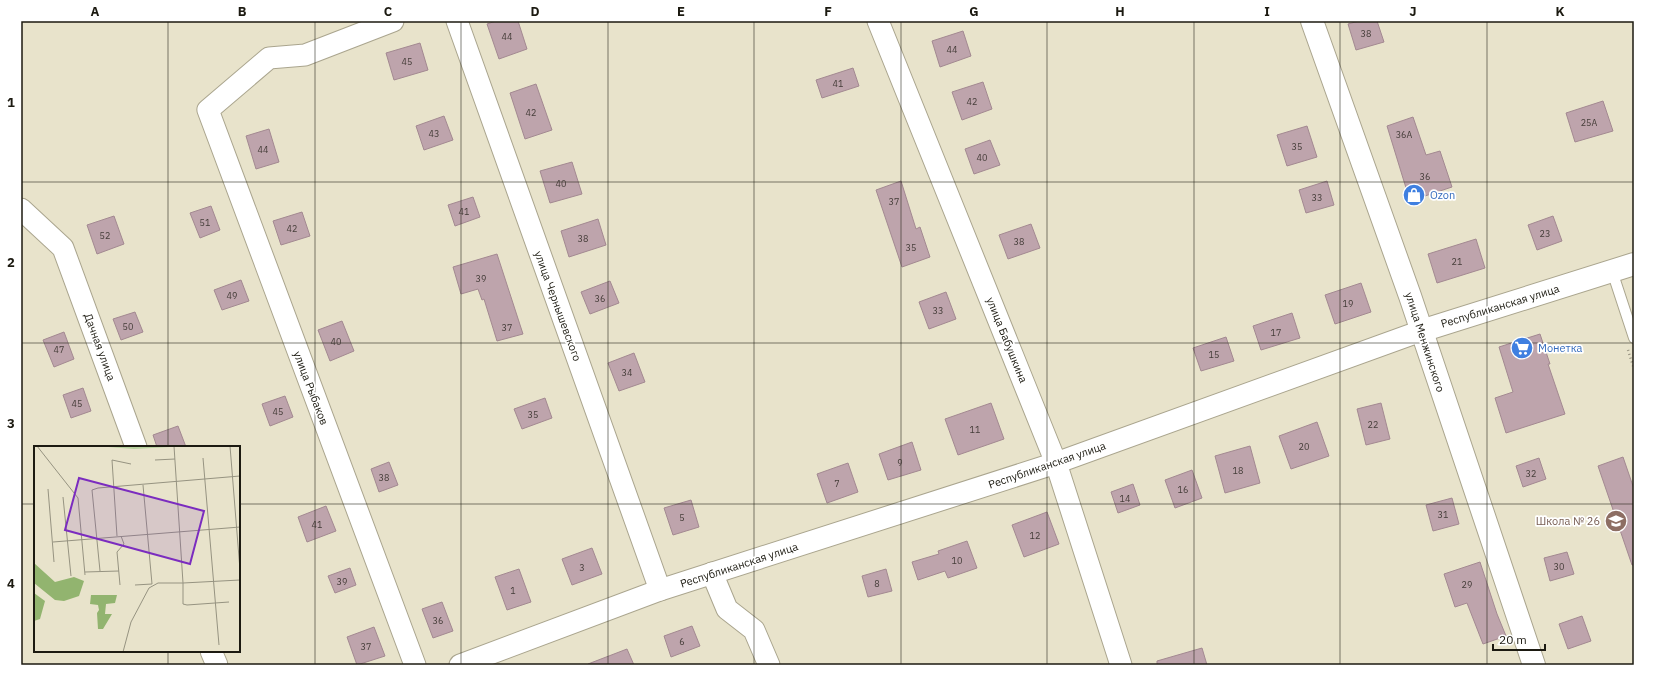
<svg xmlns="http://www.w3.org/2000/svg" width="1655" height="686" font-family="'IBM Plex Sans',sans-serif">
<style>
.building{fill:#bea4ac;stroke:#a38991}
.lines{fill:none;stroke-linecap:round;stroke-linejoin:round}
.lane-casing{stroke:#aaa58e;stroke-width:12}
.street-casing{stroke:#aaa58e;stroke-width:23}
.secondary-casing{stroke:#aaa58e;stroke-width:24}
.path{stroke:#94907e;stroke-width:2.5;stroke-dasharray:1 3;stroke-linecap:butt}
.lane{stroke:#fff;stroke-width:10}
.street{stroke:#fff;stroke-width:21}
.secondary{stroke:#fff;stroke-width:22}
.grid{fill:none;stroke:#1c1a11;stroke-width:1;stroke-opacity:0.55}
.labels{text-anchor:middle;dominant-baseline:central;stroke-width:3.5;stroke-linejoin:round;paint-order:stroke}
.number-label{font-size:9px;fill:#443c38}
.shop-label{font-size:11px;fill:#366cbe;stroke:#fff;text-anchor:start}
.street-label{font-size:11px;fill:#1c1a11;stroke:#fff}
.education-label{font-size:11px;fill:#785e54;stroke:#fff;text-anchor:end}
.inset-road{fill:none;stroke:#969381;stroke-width:1}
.view{fill:#7b2cbf;fill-opacity:0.15;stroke:#7b2cbf;stroke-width:2}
.inset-edge{fill:none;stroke:#1c1a11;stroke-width:2}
.neatline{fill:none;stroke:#1c1a11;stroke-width:1.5}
.grid-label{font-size:13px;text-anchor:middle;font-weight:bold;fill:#1c1a11}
</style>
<rect width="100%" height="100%" fill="#e8e3cb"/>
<!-- building -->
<g class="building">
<path d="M 496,21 L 518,21 L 527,49 L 499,59 L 487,24 Z"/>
<path d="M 1359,21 L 1377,21 L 1384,42 L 1356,50 L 1348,24 Z"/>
<path d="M 963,31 L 971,56 L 940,67 L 932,41 Z"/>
<path d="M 420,43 L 428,70 L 394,80 L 386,53 Z"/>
<path d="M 853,68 L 859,86 L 822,98 L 816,80 Z"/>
<path d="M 983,82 L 992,109 L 962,120 L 952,92 Z"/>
<path d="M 536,84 L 552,130 L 525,139 L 510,93 Z"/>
<path d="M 1603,101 L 1613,131 L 1575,142 L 1566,113 Z"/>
<path d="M 444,116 L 453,140 L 424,150 L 416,126 Z"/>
<path d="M 1413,117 L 1426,155 L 1440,151 L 1452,187 L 1410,201 L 1387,126 Z"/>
<path d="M 1307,126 L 1317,157 L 1287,166 L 1277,135 Z"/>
<path d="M 269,129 L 279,162 L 256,169 L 246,136 Z"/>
<path d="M 990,140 L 1000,165 L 974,174 L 965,149 Z"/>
<path d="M 572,162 L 582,194 L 550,203 L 540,171 Z"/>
<path d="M 901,181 L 916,229 L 920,227 L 930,257 L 902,267 L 876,190 Z"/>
<path d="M 1327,181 L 1334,205 L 1306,213 L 1299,190 Z"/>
<path d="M 473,197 L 480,217 L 455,226 L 448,205 Z"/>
<path d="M 211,206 L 220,230 L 200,238 L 190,213 Z"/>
<path d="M 302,212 L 310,236 L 281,245 L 273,221 Z"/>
<path d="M 114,216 L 124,244 L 97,254 L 87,225 Z"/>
<path d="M 1553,216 L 1562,241 L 1537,250 L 1528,225 Z"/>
<path d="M 598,219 L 606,245 L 569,257 L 561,231 Z"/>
<path d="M 1031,224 L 1040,248 L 1008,259 L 999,235 Z"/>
<path d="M 1476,239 L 1485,268 L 1437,283 L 1428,254 Z"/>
<path d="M 497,254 L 523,334 L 497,341 L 484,299 L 482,300 L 478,289 L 461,294 L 453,267 Z"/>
<path d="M 241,280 L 249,301 L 222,310 L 214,290 Z"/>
<path d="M 610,281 L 619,303 L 590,314 L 581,292 Z"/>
<path d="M 1361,283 L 1371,312 L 1335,324 L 1325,295 Z"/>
<path d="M 946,292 L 956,319 L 929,329 L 919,302 Z"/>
<path d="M 135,312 L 143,332 L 121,340 L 113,319 Z"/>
<path d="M 1292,313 L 1300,338 L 1261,350 L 1253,326 Z"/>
<path d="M 342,321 L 354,351 L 330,361 L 318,330 Z"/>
<path d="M 64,332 L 74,359 L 54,367 L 43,340 Z"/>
<path d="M 1540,334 L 1550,364 L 1548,364 L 1565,414 L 1506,433 L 1495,398 L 1513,392 L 1499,347 Z"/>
<path d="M 1226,337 L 1234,361 L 1201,371 L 1193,348 Z"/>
<path d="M 634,353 L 645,382 L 619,391 L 608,363 Z"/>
<path d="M 83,388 L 91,411 L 71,418 L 63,395 Z"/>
<path d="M 285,396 L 293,417 L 270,426 L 262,404 Z"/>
<path d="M 545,398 L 552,418 L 522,429 L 514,409 Z"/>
<path d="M 991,403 L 1004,439 L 958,455 L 945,419 Z"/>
<path d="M 1381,403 L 1390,439 L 1366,445 L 1357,409 Z"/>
<path d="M 1317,422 L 1329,456 L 1291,469 L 1279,436 Z"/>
<path d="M 178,426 L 186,447 L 157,447 L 153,435 Z"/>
<path d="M 912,442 L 921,470 L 888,480 L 879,454 Z"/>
<path d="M 1250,446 L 1260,483 L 1225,493 L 1215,456 Z"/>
<path d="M 1623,457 L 1634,489 L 1634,565 L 1632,565 L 1598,466 Z"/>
<path d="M 1539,458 L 1546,479 L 1523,487 L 1516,466 Z"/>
<path d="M 389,462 L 398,485 L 379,492 L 371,469 Z"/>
<path d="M 848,463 L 858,492 L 827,503 L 817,474 Z"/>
<path d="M 1192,470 L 1202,498 L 1175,508 L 1165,480 Z"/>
<path d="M 1133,484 L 1140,505 L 1118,513 L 1111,492 Z"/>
<path d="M 1452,498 L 1459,524 L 1433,531 L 1426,505 Z"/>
<path d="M 691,500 L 699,527 L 673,535 L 664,508 Z"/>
<path d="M 326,506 L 336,531 L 307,542 L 298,517 Z"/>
<path d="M 1047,512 L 1059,544 L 1024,557 L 1012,525 Z"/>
<path d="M 967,541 L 977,568 L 948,578 L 945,571 L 918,580 L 912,562 L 939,554 L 938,551 Z"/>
<path d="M 592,548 L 602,574 L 572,585 L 562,559 Z"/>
<path d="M 1567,552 L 1574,574 L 1550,581 L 1544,558 Z"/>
<path d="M 1480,562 L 1497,614 L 1506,636 L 1483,644 L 1467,603 L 1455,607 L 1444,574 Z"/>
<path d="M 350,568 L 356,585 L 335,593 L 328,576 Z"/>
<path d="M 519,569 L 531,602 L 507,610 L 495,577 Z"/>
<path d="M 886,569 L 892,591 L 868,597 L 862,576 Z"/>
<path d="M 442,602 L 453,631 L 433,638 L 422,609 Z"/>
<path d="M 1582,616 L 1591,641 L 1568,649 L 1559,624 Z"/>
<path d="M 692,626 L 700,646 L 671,657 L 664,636 Z"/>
<path d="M 374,627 L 385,656 L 357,665 L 347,637 Z"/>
<path d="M 1202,648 L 1207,665 L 1157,665 L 1157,661 Z"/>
<path d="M 627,649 L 634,665 L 588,665 L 588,664 Z"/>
</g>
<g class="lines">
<!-- lane casing -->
<g class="lane-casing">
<path id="lane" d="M 1612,271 L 1634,338"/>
</g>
<!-- street casing -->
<g class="street-casing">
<g id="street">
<path d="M 393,21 L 305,55 L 269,58 L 208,110 L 415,665"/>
<path d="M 457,21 L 660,590"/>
<path d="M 878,21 L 1056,463 L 1121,665"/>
<path d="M 21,209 L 63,248 L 136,447"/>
<path d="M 712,573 L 727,609 L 754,630 L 769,665"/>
<path d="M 211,651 L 217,665"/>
<path d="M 460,665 L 660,590 L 1056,463 L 1421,331"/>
</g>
</g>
<!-- secondary casing -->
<g class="secondary-casing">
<g id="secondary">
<path d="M 1312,21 L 1410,296 L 1534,665"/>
<path d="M 1421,331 L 1634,264"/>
</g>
</g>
<!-- path -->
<path class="path" d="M 1628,350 L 1634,369"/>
<!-- lane -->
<use href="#lane" class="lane"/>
<!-- street -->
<use href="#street" class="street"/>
<!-- secondary -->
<use href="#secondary" class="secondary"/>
</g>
<!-- grid -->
<path class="grid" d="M 168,21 L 168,447M 315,21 L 315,665M 461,21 L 461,665M 608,21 L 608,665M 754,21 L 754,665M 901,21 L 901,665M 1047,21 L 1047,665M 1194,21 L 1194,665M 1340,21 L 1340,665M 1487,21 L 1487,665M 21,182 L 1634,182M 21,343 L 1634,343M 21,504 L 35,504M 239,504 L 1634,504M 168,651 L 168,665"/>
<!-- icons -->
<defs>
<g id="shop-disc" transform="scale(1.15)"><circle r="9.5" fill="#3f7fe0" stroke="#fff"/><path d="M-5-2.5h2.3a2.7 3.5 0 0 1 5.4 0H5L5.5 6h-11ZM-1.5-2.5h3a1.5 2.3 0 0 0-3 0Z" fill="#fff"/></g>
<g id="supermarket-disc" transform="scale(1.15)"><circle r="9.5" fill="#3f7fe0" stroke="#fff"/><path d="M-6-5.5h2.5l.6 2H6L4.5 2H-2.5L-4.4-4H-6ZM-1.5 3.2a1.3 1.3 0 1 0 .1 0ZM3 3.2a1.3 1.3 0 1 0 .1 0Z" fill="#fff"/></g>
<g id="school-disc" transform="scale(1.15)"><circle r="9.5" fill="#8d6e63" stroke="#fff"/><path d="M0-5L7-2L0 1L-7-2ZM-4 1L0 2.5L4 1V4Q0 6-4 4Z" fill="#fff"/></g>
</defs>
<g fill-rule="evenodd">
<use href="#shop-disc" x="1414" y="195"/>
<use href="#supermarket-disc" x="1522" y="348"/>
<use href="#school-disc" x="1616" y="521"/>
</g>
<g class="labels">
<!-- number labels -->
<g class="number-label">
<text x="1366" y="33">38</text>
<text x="507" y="36">44</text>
<text x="952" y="49">44</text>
<text x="407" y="61">45</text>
<text x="838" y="83">41</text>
<text x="972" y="101">42</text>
<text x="531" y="112">42</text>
<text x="1589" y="122">25А</text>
<text x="434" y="133">43</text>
<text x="1404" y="134">36А</text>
<text x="1297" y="146">35</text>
<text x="263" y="149">44</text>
<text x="982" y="157">40</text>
<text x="1425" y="176">36</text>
<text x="561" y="183">40</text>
<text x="1317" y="197">33</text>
<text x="894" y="201">37</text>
<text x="464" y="211">41</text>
<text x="205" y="222">51</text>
<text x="292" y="228">42</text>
<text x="1545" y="233">23</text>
<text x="105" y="235">52</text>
<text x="583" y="238">38</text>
<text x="1019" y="241">38</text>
<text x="911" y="247">35</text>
<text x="1457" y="261">21</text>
<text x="481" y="278">39</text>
<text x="232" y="295">49</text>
<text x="600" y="298">36</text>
<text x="1348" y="303">19</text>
<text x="938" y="310">33</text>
<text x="128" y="326">50</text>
<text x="507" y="327">37</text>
<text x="1276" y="332">17</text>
<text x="336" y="341">40</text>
<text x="59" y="349">47</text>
<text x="1214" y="354">15</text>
<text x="627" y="372">34</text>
<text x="77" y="403">45</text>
<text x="278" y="411">45</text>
<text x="533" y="414">35</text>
<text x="1373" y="424">22</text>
<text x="975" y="429">11</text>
<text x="1304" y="446">20</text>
<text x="900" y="462">9</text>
<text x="1238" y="470">18</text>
<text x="1531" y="473">32</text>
<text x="384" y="477">38</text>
<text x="837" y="483">7</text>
<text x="1183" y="489">16</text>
<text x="1125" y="498">14</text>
<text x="1443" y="514">31</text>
<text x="682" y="517">5</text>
<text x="317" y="524">41</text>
<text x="1035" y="535">12</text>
<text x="957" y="560">10</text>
<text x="1559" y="566">30</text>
<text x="582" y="567">3</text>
<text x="342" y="581">39</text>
<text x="877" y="583">8</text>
<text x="1467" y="584">29</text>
<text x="513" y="590">1</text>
<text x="438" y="620">36</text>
<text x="682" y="641">6</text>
<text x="366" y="646">37</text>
</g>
<!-- shop labels -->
<g class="shop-label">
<text x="1430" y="195">Ozon</text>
<text x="1538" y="348">Монетка</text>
</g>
<!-- street labels -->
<g class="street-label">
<text transform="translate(558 306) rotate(70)">улица Чернышевского</text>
<text transform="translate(1500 306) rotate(-17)">Республиканская улица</text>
<text transform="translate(1007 340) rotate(68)">улица Бабушкина</text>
<text transform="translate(1425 342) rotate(72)">улица Менжинского</text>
<text transform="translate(100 347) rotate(70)">Дачная улица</text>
<text transform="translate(311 388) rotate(69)">улица Рыбаков</text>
<text transform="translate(1047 465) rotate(-19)">Республиканская улица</text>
<text transform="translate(739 565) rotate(-18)">Республиканская улица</text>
</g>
<!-- education labels -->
<g class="education-label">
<text x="1600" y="521">Школа № 26</text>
</g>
</g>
<!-- overview -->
<g transform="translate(34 446)">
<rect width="206" height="206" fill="#e8e3cb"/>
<path d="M 62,0 L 136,0 L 136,1 L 100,3 Z" fill="#b8d29f"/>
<path d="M 0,117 L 21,136 L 40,131 L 50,135 L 45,150 L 30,155 L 21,154 L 0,137 ZM 0,147 L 11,155 L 6,173 L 0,175 ZM 57,149 L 83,149 L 81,157 L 72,158 L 71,168 L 78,168 L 69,183 L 64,183 L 63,167 L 65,164 L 64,159 L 56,158 Z" fill="#92b46f"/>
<path class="inset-road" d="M 3,0 L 44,52 L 51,129M 196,0 L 206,124M 169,12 L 185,199M 121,14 L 141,13M 14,43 L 20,116M 29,51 L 37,130M 83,90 L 78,14 L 97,18M 19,96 L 206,81M 66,125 L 58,44 L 64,42 L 206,30M 51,126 L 85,125M 86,139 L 83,106 L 90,98 L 87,90M 101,139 L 118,138 L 109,39M 195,156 L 153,159 L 149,158 L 149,137 L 206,134M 89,206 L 97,176 L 115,142 L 124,137 L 149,137 L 140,0"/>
<path class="view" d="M 45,32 L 170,65 L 156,118 L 31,84 Z"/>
<rect width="206" height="206" class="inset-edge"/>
</g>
<!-- border -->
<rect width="1655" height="686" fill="none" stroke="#ffffff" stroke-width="44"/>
<!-- scale -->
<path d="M1493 644v6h52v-6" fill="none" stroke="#1c1a11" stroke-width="2"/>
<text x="1499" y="644" font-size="12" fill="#1c1a11" stroke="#ffffff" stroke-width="3" paint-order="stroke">20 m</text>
<rect x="22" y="22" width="1611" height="642" class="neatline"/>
<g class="grid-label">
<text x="95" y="16">A</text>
<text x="242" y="16">B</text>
<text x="388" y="16">C</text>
<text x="535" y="16">D</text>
<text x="681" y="16">E</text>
<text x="828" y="16">F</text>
<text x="974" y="16">G</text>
<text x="1120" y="16">H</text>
<text x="1267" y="16">I</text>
<text x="1413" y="16">J</text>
<text x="1560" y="16">K</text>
<text x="11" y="107">1</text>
<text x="11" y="267">2</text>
<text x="11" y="428">3</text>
<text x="11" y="588">4</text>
</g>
</svg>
